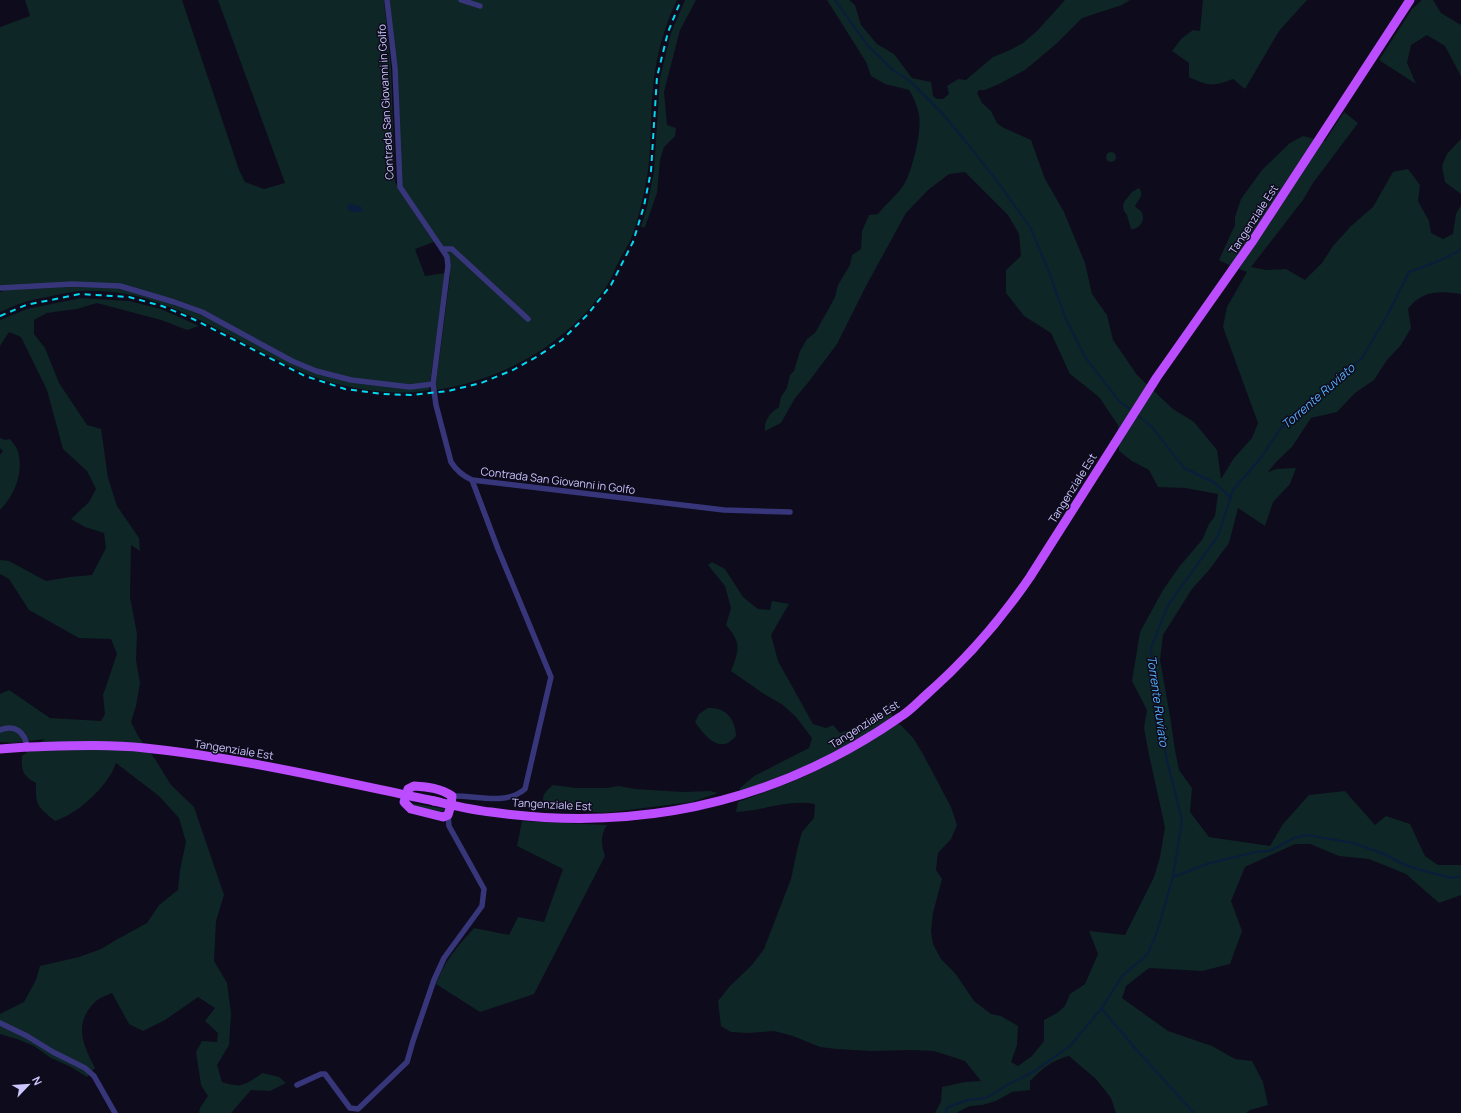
<svg xmlns="http://www.w3.org/2000/svg" width="1461" height="1113" font-family="Manrope,sans-serif">
<style>
.green{fill:#0e2625}
.water{fill:#0a1d3c}
.lines{fill:none;stroke-linecap:round;stroke-linejoin:round}
.stream{stroke:#0a1d3c;stroke-width:2}
.minor{stroke:#38367b;stroke-width:5.5}
.primary{stroke:#bb4dff;stroke-width:9}
.rail{stroke:#00dbf1;stroke-width:2;stroke-dasharray:6 5;stroke-linecap:butt}
.primary-bridge{stroke:#bb4dff;stroke-width:9}
.labels{text-anchor:middle;dominant-baseline:central;stroke-width:3;stroke-linejoin:round;paint-order:stroke}
.street-label{font-size:11px;fill:#ccc6ff;stroke:#0e0b1c}
.water-label{font-size:12px;font-style:italic;fill:#54b1ff;stroke:#0e0b1c}
</style>
<rect width="100%" height="100%" fill="#0e0b1c"/>
<!-- green -->
<g class="green">
<path d="M 25,0 L 182,0 L 239,170 L 245,182 L 264,189 L 285,183 L 218,0 L 384,0 L 391,68 L 395,182 L 434,242 L 415,249 L 425,276 L 445,273 L 429,390 C 414,393 400,393 384,392 C 355,389 326,383 300,371 C 253,350 210,321 161,304 C 136,294 108,290 81,291 C 75,291 67,293 61,294 C 49,297 37,298 25,302 C 17,304 8,309 0,312 L 0,292 L 3,292 L 0,285 L 0,27 L 30,16 Z"/>
<path d="M 389,0 L 677,0 C 666,22 657,54 654,78 C 650,109 652,140 648,171 C 644,194 639,219 630,241 C 626,249 621,257 617,265 C 614,272 611,278 608,284 C 569,343 504,380 435,390 L 450,276 L 450,263 L 401,186 Z"/>
<path d="M 685,0 L 696,0 L 680,30 L 664,92 L 667,125 L 676,128 L 675,136 L 664,147 L 660,160 L 657,193 L 645,227 L 641,227 L 647,207 L 654,171 L 660,78 L 671,33 Z"/>
<path d="M 827,0 L 849,0 L 855,5 L 861,25 L 877,44 L 894,54 L 912,78 L 931,82 L 933,96 L 937,99 L 943,99 L 949,94 L 947,86 L 958,79 L 966,80 L 993,57 L 1010,50 L 1023,43 L 1037,31 L 1065,0 L 1130,0 L 1122,5 L 1082,18 L 1056,44 L 1025,70 L 999,84 L 985,90 L 979,90 L 977,93 L 982,103 L 991,111 L 997,123 L 1002,127 L 1031,140 L 1045,179 L 1064,212 L 1085,263 L 1092,294 L 1107,315 L 1113,340 L 1137,375 L 1173,409 L 1194,422 L 1217,450 L 1221,479 L 1234,458 L 1252,438 L 1258,423 L 1223,327 L 1227,307 L 1247,272 L 1239,269 L 1323,141 L 1325,141 L 1344,112 L 1358,123 L 1313,183 L 1303,200 L 1251,267 L 1266,270 L 1286,269 L 1305,280 L 1322,263 L 1333,246 L 1351,226 L 1373,207 L 1393,172 L 1408,169 L 1420,185 L 1418,201 L 1429,221 L 1431,233 L 1443,239 L 1453,234 L 1456,214 L 1461,205 L 1461,294 C 1440,291 1422,290 1408,309 L 1411,328 L 1401,345 L 1387,360 L 1374,380 L 1355,393 L 1337,412 L 1311,418 L 1292,447 L 1278,460 L 1268,472 L 1277,469 L 1296,468 L 1290,484 L 1273,502 L 1265,526 L 1238,508 L 1229,543 L 1209,570 L 1192,589 L 1163,635 L 1160,660 L 1170,716 L 1175,750 L 1179,770 L 1192,788 L 1190,812 L 1209,837 L 1270,846 L 1283,824 L 1309,795 L 1345,791 L 1375,825 L 1386,816 L 1410,824 L 1425,856 L 1438,865 L 1461,865 L 1461,895 L 1439,903 L 1406,874 L 1369,859 L 1339,856 L 1310,844 L 1295,844 L 1245,867 L 1231,901 L 1242,931 L 1230,964 L 1202,971 L 1149,968 L 1126,986 L 1122,998 L 1168,1031 L 1212,1046 L 1235,1059 L 1252,1061 L 1263,1082 L 1268,1105 L 1250,1110 L 1246,1113 L 1116,1113 L 1111,1098 L 1096,1079 L 1069,1056 C 1052,1060 1042,1069 1030,1081 L 1030,1090 L 1012,1092 L 996,1101 L 982,1105 L 970,1106 L 956,1113 L 935,1113 L 941,1102 L 942,1087 L 965,1082 L 981,1081 L 965,1061 L 934,1051 L 911,1050 L 871,1051 L 836,1049 L 820,1047 L 793,1036 L 774,1031 L 749,1033 L 731,1032 L 721,1026 L 718,1001 L 730,986 L 752,965 L 764,949 L 791,879 L 797,850 L 802,832 L 814,818 L 815,804 C 788,799 762,811 736,812 L 738,802 C 765,792 792,783 818,770 C 845,757 871,740 897,724 L 901,725 L 914,739 L 924,756 L 951,807 L 957,825 L 951,839 L 938,853 L 936,870 L 942,879 L 933,913 L 931,931 L 933,944 L 941,959 L 955,973 L 974,1001 L 991,1014 L 1001,1016 L 1018,1026 L 1017,1045 L 1011,1062 L 1018,1066 L 1032,1056 L 1044,1041 L 1044,1020 L 1057,1013 L 1065,1006 L 1070,994 L 1085,984 L 1098,954 L 1089,931 L 1125,935 L 1154,877 L 1160,857 L 1165,827 L 1149,755 L 1144,728 L 1147,710 L 1132,681 L 1140,632 L 1163,590 L 1179,567 L 1202,540 L 1209,524 L 1215,516 L 1218,494 L 1185,488 L 1158,487 L 1149,470 L 1132,461 L 1119,451 L 1118,425 L 1099,397 L 1070,374 L 1051,333 L 1024,316 L 1006,293 L 1006,270 L 1021,256 L 1019,234 L 1008,215 L 965,172 L 949,174 L 928,190 L 906,213 L 866,286 L 837,344 L 807,384 L 795,398 L 781,423 L 765,431 C 764,420 770,413 779,407 L 781,397 L 787,388 L 790,375 L 794,371 L 800,351 L 807,339 L 815,333 L 828,310 L 835,297 L 838,285 L 850,265 L 852,255 L 861,249 L 862,231 L 869,215 L 878,214 C 886,204 896,196 903,186 C 912,173 922,131 919,115 C 917,105 914,98 909,90 L 885,84 L 871,76 L 866,62 Z"/>
<path d="M 1203,0 L 1307,0 L 1279,31 L 1245,89 L 1233,79 C 1212,87 1208,86 1189,77 L 1189,63 L 1172,51 L 1182,38 L 1193,30 L 1200,31 Z"/>
<path d="M 1422,0 L 1433,0 L 1441,13 L 1461,25 L 1461,76 L 1445,46 L 1427,35 L 1411,45 L 1407,63 L 1416,84 L 1379,60 L 1412,9 Z"/>
<path d="M 1303,136 L 1314,139 L 1231,266 L 1219,260 L 1235,225 L 1235,217 L 1241,199 L 1262,170 L 1290,143 Z"/>
<path d="M 1461,139 L 1461,194 L 1445,182 L 1442,166 L 1447,154 Z"/>
<circle cx="1111" cy="157" r="5"/>
<path d="M 1139,188 C 1145,194 1138,201 1135,206 C 1137,209 1141,210 1142,213 C 1146,221 1138,230 1131,229 L 1127,215 L 1124,211 L 1123,206 L 1124,202 L 1132,192 Z"/>
<path d="M 81,298 L 129,301 L 161,309 L 199,326 L 187,330 L 161,320 L 97,303 L 77,309 L 47,313 L 34,320 L 34,334 L 45,348 L 59,383 L 87,425 L 101,429 L 108,478 L 117,506 L 139,538 L 140,551 L 131,545 L 130,597 L 137,634 L 136,660 L 140,683 L 136,706 L 131,722 L 138,736 L 155,759 L 171,785 L 194,807 L 224,895 L 216,921 L 214,961 L 227,983 L 231,1013 L 229,1045 L 217,1065 L 222,1082 C 243,1089 245,1084 263,1073 L 279,1077 L 286,1083 L 270,1091 L 251,1090 L 231,1113 L 199,1113 L 200,1108 L 208,1096 L 201,1085 L 196,1052 L 202,1041 L 217,1042 L 218,1033 L 205,1021 L 215,1008 L 198,997 L 165,1020 L 143,1031 L 129,1024 L 112,993 C 107,995 99,998 95,1002 C 73,1024 83,1045 95,1068 L 87,1077 L 69,1066 L 51,1058 L 34,1046 L 17,1039 L 0,1034 L 0,1014 L 24,1002 L 36,980 L 40,966 L 79,957 L 101,949 L 116,940 L 147,923 L 159,905 L 178,890 L 180,870 L 186,842 L 179,818 L 159,796 L 116,763 C 114,768 112,773 109,777 C 97,795 76,814 55,821 C 39,807 35,807 36,783 C 23,776 21,771 22,756 L 45,739 L 13,743 L 0,742 L 0,694 L 9,690 L 50,718 L 101,721 L 105,714 L 103,695 L 117,654 L 111,639 L 79,638 L 29,610 L 9,579 L 0,574 L 0,560 L 9,561 L 46,581 L 70,577 L 92,575 L 106,548 L 104,533 L 85,527 L 71,519 L 89,502 L 96,489 L 87,471 L 63,449 L 47,390 L 21,337 L 9,332 L 0,346 L 0,320 L 27,309 Z"/>
<path d="M 0,438 L 5,440 L 10,439 C 13,443 17,447 18,452 C 24,473 14,496 0,510 L 0,455 L 3,451 L 0,448 Z"/>
<path d="M 712,562 L 725,569 L 743,597 L 758,609 L 770,610 L 772,601 L 789,604 L 771,635 L 778,661 L 813,724 L 826,728 L 833,725 L 840,733 L 871,722 L 879,716 L 890,702 L 892,709 L 892,717 L 849,744 L 813,763 L 740,792 L 740,788 L 754,776 L 809,748 L 812,738 L 796,717 L 783,705 L 764,694 L 731,671 C 739,650 742,643 726,625 L 731,608 L 725,586 L 708,565 Z"/>
<path d="M 708,708 C 726,707 735,719 736,736 C 734,738 731,741 728,743 C 714,749 702,732 695,722 L 699,714 Z"/>
<path d="M 553,785 L 576,788 L 607,788 L 619,786 L 635,789 L 683,792 L 710,791 L 718,793 L 692,802 L 604,813 L 575,810 L 544,810 C 542,797 542,794 553,785 Z"/>
<path d="M 409,803 L 446,809 L 441,812 L 413,806 Z"/>
<path d="M 522,821 L 607,825 C 600,836 601,844 605,856 L 534,994 L 480,1012 L 436,984 C 444,961 458,946 474,928 L 509,935 L 518,917 L 544,922 L 563,869 L 517,846 Z"/>
</g>
<!-- water -->
<path class="water" d="M 351,204 L 360,206 L 363,210 L 361,212 L 351,212 L 347,208 L 348,205 Z"/>
<g class="lines">
<!-- stream -->
<g class="stream">
<path d="M 835,0 L 868,46 L 894,71 L 904,77 L 913,84 L 941,112 L 967,143 L 994,177 L 1030,227 L 1049,272 L 1065,317 L 1085,357 L 1119,401 L 1133,411"/>
<path d="M 1136,414 L 1152,427 L 1184,468 L 1215,483 L 1231,498"/>
<path d="M 1173,877 L 1210,863 L 1256,852 L 1270,851 L 1294,838 L 1307,835 L 1353,843 L 1384,854 L 1401,863 L 1417,869 L 1452,878 L 1461,876"/>
<path d="M 1102,1009 L 1134,1047 L 1194,1113"/>
<path d="M 945,1113 L 948,1107 L 968,1100 L 986,1098 L 1007,1085 L 1033,1072 L 1070,1046 L 1101,1009 L 1123,975 L 1147,955 L 1156,935 L 1173,877 L 1182,820 L 1167,761 L 1155,692 L 1151,648 L 1168,605 L 1218,536 L 1233,490 L 1260,459 L 1281,428 L 1362,358 L 1389,312 L 1409,272 L 1434,263 L 1459,251 L 1461,248"/>
</g>
<!-- minor -->
<g class="minor">
<path d="M 387,0 L 395,68 L 400,187 L 442,249 L 447,257 L 448,266 L 433,384 L 436,405 L 451,462 C 456,470 463,476 472,480 L 724,510 L 790,512"/>
<path d="M 461,0 L 480,6"/>
<path d="M 442,249 L 452,249 L 528,319"/>
<path d="M 0,288 L 72,284 L 120,286 L 174,302 L 202,312 L 292,361 L 316,371 L 351,380 L 410,387 L 433,384"/>
<path d="M 0,730 C 15,724 25,732 27,747"/>
<path d="M 452,796 C 476,795 505,806 525,789 L 551,677 L 498,549 L 472,480"/>
<path d="M 0,1023 L 27,1036 L 53,1052 L 85,1068 L 94,1076 L 115,1113"/>
<path d="M 297,1085 L 321,1074 L 325,1074 L 350,1108 L 358,1109 L 407,1062 L 413,1041 L 434,980 L 444,958 L 482,906 L 484,889 L 449,826 L 448,815"/>
</g>
<!-- primary -->
<g class="primary">
<path d="M 0,749 L 27,747"/>
<path d="M 414,786 C 428,787 440,788 452,796 L 451,805 L 448,815 L 443,817 L 411,809 L 404,802 L 408,789 Z"/>
<path d="M 434,801 C 452,805 472,810 491,812 C 640,833 776,803 900,717 C 910,711 918,702 926,695 C 966,660 1000,621 1030,577 L 1157,377 L 1252,242 L 1410,0"/>
</g>
<!-- rail -->
<path class="rail" d="M 0,316 L 26,305 L 80,294 L 129,297 L 162,306 L 193,319 L 305,376 L 345,389 L 382,394 L 411,395 L 448,391 L 481,383 L 513,370 L 538,356 L 562,340 L 588,314 L 611,285 L 633,242 L 644,206 L 651,171 L 657,77 L 668,32 L 681,0"/>
<!-- primary-bridge -->
<path class="primary-bridge" d="M 27,747 C 66,746 106,744 145,748 C 242,758 338,781 434,801"/>
</g>
<g class="labels">
<!-- street labels -->
<g class="street-label">
<text transform="translate(385 102) rotate(-93)">Contrada San Giovanni in Golfo</text>
<text transform="translate(1253 219) rotate(-57)">Tangenziale Est</text>
<text transform="translate(558 480) rotate(7)">Contrada San Giovanni in Golfo</text>
<text transform="translate(1072 488) rotate(-58)">Tangenziale Est</text>
<text transform="translate(864 724) rotate(-32)">Tangenziale Est</text>
<text transform="translate(234 749) rotate(9)">Tangenziale Est</text>
<text transform="translate(552 804) rotate(3)">Tangenziale Est</text>
</g>
<!-- water labels -->
<g class="water-label">
<text transform="translate(1318 396) rotate(-41)">Torrente Ruviato</text>
<text transform="translate(1158 701) rotate(82)">Torrente Ruviato</text>
</g>
</g>
<!-- north arrow -->
<g transform="translate(28 1085) rotate(65)" stroke="#0e0b1c" stroke-width="3" paint-order="stroke">
<path d="M0-3L7 15L0 10L-7 15Z" fill="#ccc6ff"/>
<text y="-6" font-size="11" font-weight="bold" text-anchor="middle" fill="#ccc6ff">N</text>
</g>
</svg>
